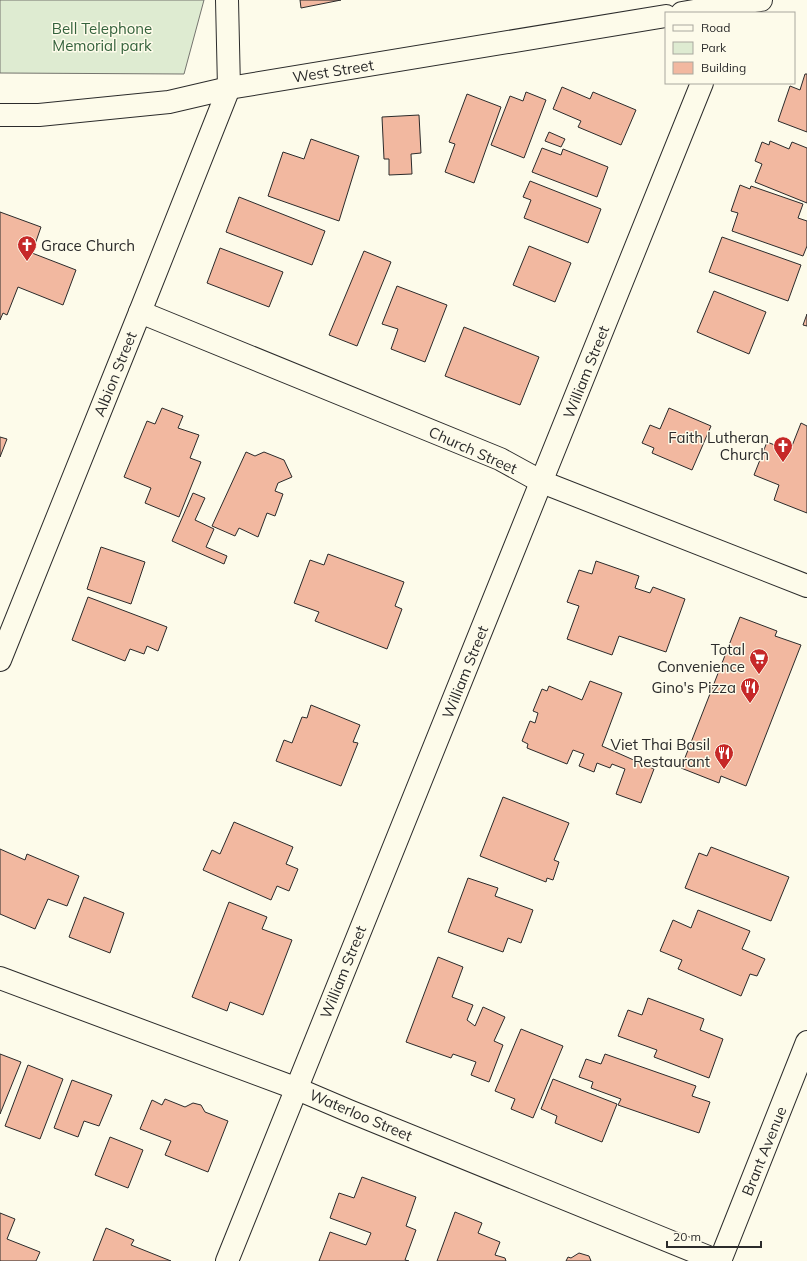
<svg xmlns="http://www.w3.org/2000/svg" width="807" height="1261" font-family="Mulish,sans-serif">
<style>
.green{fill:#deebd1;stroke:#74746e}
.building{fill:#f2b8a0;stroke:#2b2b2b}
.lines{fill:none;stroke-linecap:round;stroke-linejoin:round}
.minor-casing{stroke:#2b2b2b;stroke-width:24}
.major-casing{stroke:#2b2b2b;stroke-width:24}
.minor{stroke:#fdfbea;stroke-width:22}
.major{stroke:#fdfbea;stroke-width:22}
.labels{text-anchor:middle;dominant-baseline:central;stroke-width:3;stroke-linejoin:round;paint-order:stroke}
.park-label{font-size:15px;fill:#34623c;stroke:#fdfbea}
.street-label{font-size:15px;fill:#2b2b2b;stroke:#fdfbea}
.poi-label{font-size:15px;fill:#2b2b2b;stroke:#fdfbea;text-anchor:end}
</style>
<rect width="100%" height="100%" fill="#fdfbea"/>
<!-- green -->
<path class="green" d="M 0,0 L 204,0 L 184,74 L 0,73 Z"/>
<!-- building -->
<g class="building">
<path d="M 300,0 L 341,0 L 301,8 Z"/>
<path d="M 805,74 L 807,74 L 807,132 L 778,121 L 790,86 L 800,90 Z"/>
<path d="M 562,87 L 590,99 L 593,92 L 636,110 L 621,145 L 578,127 L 581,121 L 553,109 Z"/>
<path d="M 526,92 L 546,100 L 524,158 L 491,145 L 510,96 L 523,101 Z"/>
<path d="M 467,94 L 501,107 L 474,183 L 445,172 L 455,144 L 449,142 Z"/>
<path d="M 419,115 L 421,153 L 411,154 L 412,174 L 389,175 L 389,159 L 384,159 L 382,117 Z"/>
<path d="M 549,132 L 565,139 L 561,147 L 545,141 Z"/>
<path d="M 311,139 L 359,156 L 339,221 L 268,196 L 283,152 L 304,159 Z"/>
<path d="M 770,141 L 789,149 L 792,142 L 807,148 L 807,203 L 755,182 L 762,164 L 755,161 L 762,142 L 769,145 Z"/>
<path d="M 542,148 L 561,155 L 563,149 L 608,167 L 597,197 L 532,172 Z"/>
<path d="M 530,181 L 601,209 L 588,243 L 524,218 L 531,200 L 523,197 Z"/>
<path d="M 740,185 L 750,189 L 751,186 L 803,204 L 798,218 L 807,221 L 807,246 L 803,256 L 732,231 L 738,213 L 731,211 Z"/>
<path d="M 239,197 L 325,231 L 312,265 L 226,232 Z"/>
<path d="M 0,212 L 41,227 L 32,253 L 76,270 L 63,305 L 18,287 L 7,315 L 3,313 L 0,320 Z"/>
<path d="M 722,237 L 801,265 L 788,301 L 709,272 Z"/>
<path d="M 529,246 L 571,263 L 555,302 L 513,285 Z"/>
<path d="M 220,248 L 283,272 L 269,307 L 207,283 Z"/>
<path d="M 364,251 L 391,262 L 357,346 L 329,335 Z"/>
<path d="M 397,286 L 447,305 L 425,362 L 391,349 L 398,329 L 382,324 Z"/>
<path d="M 714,291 L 766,312 L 749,354 L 697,332 Z"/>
<path d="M 807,314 L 807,326 L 803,325 Z"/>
<path d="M 464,327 L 539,357 L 520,405 L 445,376 Z"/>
<path d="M 162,408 L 183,416 L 178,428 L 199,435 L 190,458 L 201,462 L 179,517 L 145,503 L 151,488 L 124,477 L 147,421 L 155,424 Z"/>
<path d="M 669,408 L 711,426 L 692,470 L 652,453 L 654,448 L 642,443 L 650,425 L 660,429 Z"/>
<path d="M 801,423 L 807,426 L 807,513 L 774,500 L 779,485 L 754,475 L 767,442 L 790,451 Z"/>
<path d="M 0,437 L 7,439 L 0,457 Z"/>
<path d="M 246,452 L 255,456 L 264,452 L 284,460 L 292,477 L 278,483 L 275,491 L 283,494 L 275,516 L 267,513 L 258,537 L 239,528 L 235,536 L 212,526 Z"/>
<path d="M 193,493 L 205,498 L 195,520 L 214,529 L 206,547 L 227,556 L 224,564 L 172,541 Z"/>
<path d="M 101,547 L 145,562 L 131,604 L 87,589 Z"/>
<path d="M 328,554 L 404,582 L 395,606 L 402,609 L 387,649 L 315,621 L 319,612 L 294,603 L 310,560 L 324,565 Z"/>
<path d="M 596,561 L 639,576 L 635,588 L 650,593 L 653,587 L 685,599 L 666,652 L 619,636 L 612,655 L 567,639 L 579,606 L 567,602 L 579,570 L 592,574 Z"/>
<path d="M 88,597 L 167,627 L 158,651 L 147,646 L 144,654 L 130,649 L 125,661 L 72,640 Z"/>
<path d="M 740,617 L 777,631 L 775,636 L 801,645 L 746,786 L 721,776 L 719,783 L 681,768 Z"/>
<path d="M 590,681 L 622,693 L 602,746 L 654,769 L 641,803 L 616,794 L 625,769 L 612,764 L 610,768 L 597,763 L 594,772 L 579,766 L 584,754 L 573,750 L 567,764 L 527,748 L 528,744 L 522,741 L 530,721 L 535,723 L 538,713 L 533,711 L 542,689 L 547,691 L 549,686 L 582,700 Z"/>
<path d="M 311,705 L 360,725 L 353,742 L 358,743 L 341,786 L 276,761 L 284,740 L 292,743 L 302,717 L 307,718 Z"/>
<path d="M 503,797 L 569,823 L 554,860 L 559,862 L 553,880 L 547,878 L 546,882 L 480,856 Z"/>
<path d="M 234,822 L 293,847 L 286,864 L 298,869 L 289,891 L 277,886 L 271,900 L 203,870 L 212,850 L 220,854 Z"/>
<path d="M 711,847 L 789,877 L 771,921 L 685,888 L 699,853 L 707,856 Z"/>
<path d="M 0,849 L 25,860 L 27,854 L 79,876 L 67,906 L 48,899 L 35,929 L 0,914 Z"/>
<path d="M 468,878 L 498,888 L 495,896 L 533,910 L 521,943 L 508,938 L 503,952 L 448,932 Z"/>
<path d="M 84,897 L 124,913 L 110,953 L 69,937 Z"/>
<path d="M 229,902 L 267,917 L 262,929 L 292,940 L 263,1015 L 230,1002 L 227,1011 L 192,997 Z"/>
<path d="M 698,910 L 750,931 L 742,949 L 765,959 L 757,976 L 750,974 L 741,996 L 678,969 L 682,960 L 660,951 L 673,920 L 691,928 Z"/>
<path d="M 438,957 L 463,967 L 452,997 L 473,1005 L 467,1020 L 475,1026 L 483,1007 L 505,1017 L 494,1041 L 503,1045 L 489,1082 L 471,1075 L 476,1062 L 453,1054 L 451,1058 L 406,1042 Z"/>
<path d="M 648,998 L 704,1019 L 700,1030 L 723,1039 L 709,1078 L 654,1057 L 657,1050 L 618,1036 L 628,1010 L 642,1015 Z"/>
<path d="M 521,1029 L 563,1046 L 533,1118 L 511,1109 L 515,1099 L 495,1091 Z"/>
<path d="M 0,1054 L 21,1062 L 0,1114 Z"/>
<path d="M 605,1054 L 696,1086 L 692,1096 L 710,1102 L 699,1133 L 618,1105 L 621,1099 L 591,1088 L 593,1082 L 579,1077 L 586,1059 L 601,1064 Z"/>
<path d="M 28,1065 L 63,1079 L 40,1139 L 5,1126 Z"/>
<path d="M 553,1079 L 617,1104 L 602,1142 L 555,1123 L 557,1116 L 541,1109 Z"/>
<path d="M 72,1080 L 112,1095 L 99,1126 L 84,1121 L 78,1137 L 54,1128 Z"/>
<path d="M 165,1099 L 185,1107 L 193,1103 L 201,1105 L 205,1112 L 228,1121 L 208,1172 L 165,1155 L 171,1141 L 140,1129 L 152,1100 L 162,1105 Z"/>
<path d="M 110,1137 L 143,1150 L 128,1188 L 95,1175 Z"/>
<path d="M 362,1177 L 416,1197 L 406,1226 L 416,1230 L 405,1260 L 409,1261 L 319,1261 L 330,1232 L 366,1245 L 371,1233 L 330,1218 L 339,1193 L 354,1198 Z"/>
<path d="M 455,1212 L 482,1223 L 478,1233 L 500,1242 L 495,1255 L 505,1258 L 506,1261 L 437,1261 Z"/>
<path d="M 0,1213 L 15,1219 L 7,1239 L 40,1252 L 36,1261 L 0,1261 Z"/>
<path d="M 106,1228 L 134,1240 L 131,1245 L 171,1261 L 93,1261 Z"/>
<path d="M 579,1253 L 589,1256 L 591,1261 L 566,1261 L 568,1257 L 571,1258 Z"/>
</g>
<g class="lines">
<!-- minor casing -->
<g class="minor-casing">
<g id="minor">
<path d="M 140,312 L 500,459 L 542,482 L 807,586"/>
<path d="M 0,660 L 140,312 L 229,88 L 227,0"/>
<path d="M 0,978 L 295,1088 L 349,1111 L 718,1261"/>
<path d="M 227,1261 L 702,83"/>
</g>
</g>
<!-- major casing -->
<g class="major-casing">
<g id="major">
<path d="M 682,13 L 761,0"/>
<path d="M 0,115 L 39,115 L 169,102 L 229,88 L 666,16"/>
<path d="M 720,1261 L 807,1042"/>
</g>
</g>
<!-- minor -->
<use href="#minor" class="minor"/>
<!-- major -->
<use href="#major" class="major"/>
</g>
<!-- icons -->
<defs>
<g id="church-pin" transform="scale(1)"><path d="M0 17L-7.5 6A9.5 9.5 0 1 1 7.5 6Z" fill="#c62828" stroke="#fdfbea"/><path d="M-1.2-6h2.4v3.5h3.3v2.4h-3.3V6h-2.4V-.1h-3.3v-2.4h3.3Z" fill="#fff"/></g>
<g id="supermarket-pin" transform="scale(1)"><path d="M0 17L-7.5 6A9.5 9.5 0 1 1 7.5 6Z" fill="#c62828" stroke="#fdfbea"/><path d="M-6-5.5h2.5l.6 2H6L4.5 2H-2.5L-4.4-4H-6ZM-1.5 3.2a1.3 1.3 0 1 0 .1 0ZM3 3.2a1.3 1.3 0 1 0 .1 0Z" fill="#fff"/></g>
<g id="restaurant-pin" transform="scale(1)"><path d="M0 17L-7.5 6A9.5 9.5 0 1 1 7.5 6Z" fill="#c62828" stroke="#fdfbea"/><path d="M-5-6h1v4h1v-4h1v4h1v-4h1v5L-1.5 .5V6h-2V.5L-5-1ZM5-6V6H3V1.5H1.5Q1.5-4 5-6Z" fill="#fff"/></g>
</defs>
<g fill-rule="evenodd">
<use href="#church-pin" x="27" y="245"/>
<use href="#church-pin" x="783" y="446"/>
<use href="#supermarket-pin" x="759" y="658"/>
<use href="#restaurant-pin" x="750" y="687"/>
<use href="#restaurant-pin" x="724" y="753"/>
</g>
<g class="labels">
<!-- park labels -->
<g class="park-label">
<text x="102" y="28">Bell Telephone<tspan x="102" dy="17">Memorial park</tspan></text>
</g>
<!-- street labels -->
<g class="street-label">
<text transform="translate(333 71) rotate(-9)">West Street</text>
<text transform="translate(586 372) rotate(-68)">William Street</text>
<text transform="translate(115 374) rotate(-68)">Albion Street</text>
<text transform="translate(473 450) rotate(24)">Church Street</text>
<text transform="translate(465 672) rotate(-68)">William Street</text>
<text transform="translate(343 972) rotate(-68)">William Street</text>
<text transform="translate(361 1115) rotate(23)">Waterloo Street</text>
<text transform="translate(764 1151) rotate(-68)">Brant Avenue</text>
</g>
<!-- poi labels -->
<g class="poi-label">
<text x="41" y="245" text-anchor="start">Grace Church</text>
<text x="769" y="437">Faith Lutheran<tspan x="769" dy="17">Church</tspan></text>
<text x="745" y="649">Total<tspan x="745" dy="17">Convenience</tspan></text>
<text x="736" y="687">Gino's Pizza</text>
<text x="710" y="744">Viet Thai Basil<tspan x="710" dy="17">Restaurant</tspan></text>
</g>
</g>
<!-- legend -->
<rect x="665" y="12" width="130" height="72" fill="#fdfbea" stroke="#a9a89e"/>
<rect x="673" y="25" width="20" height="6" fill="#fdfbea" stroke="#a9a89e"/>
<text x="701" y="32" font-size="12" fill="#2b2b2b">Road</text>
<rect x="673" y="42" width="20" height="12" fill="#deebd1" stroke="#a9a89e"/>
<text x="701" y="52" font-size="12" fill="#2b2b2b">Park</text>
<rect x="673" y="62" width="20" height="12" fill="#f2b8a0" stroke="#a9a89e"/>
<text x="701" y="72" font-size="12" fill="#2b2b2b">Building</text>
<!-- scale -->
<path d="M667 1241v6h94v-6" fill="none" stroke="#2b2b2b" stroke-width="2"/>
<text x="673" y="1241" font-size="12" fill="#2b2b2b" stroke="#fdfbea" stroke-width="3" paint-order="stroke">20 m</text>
</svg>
